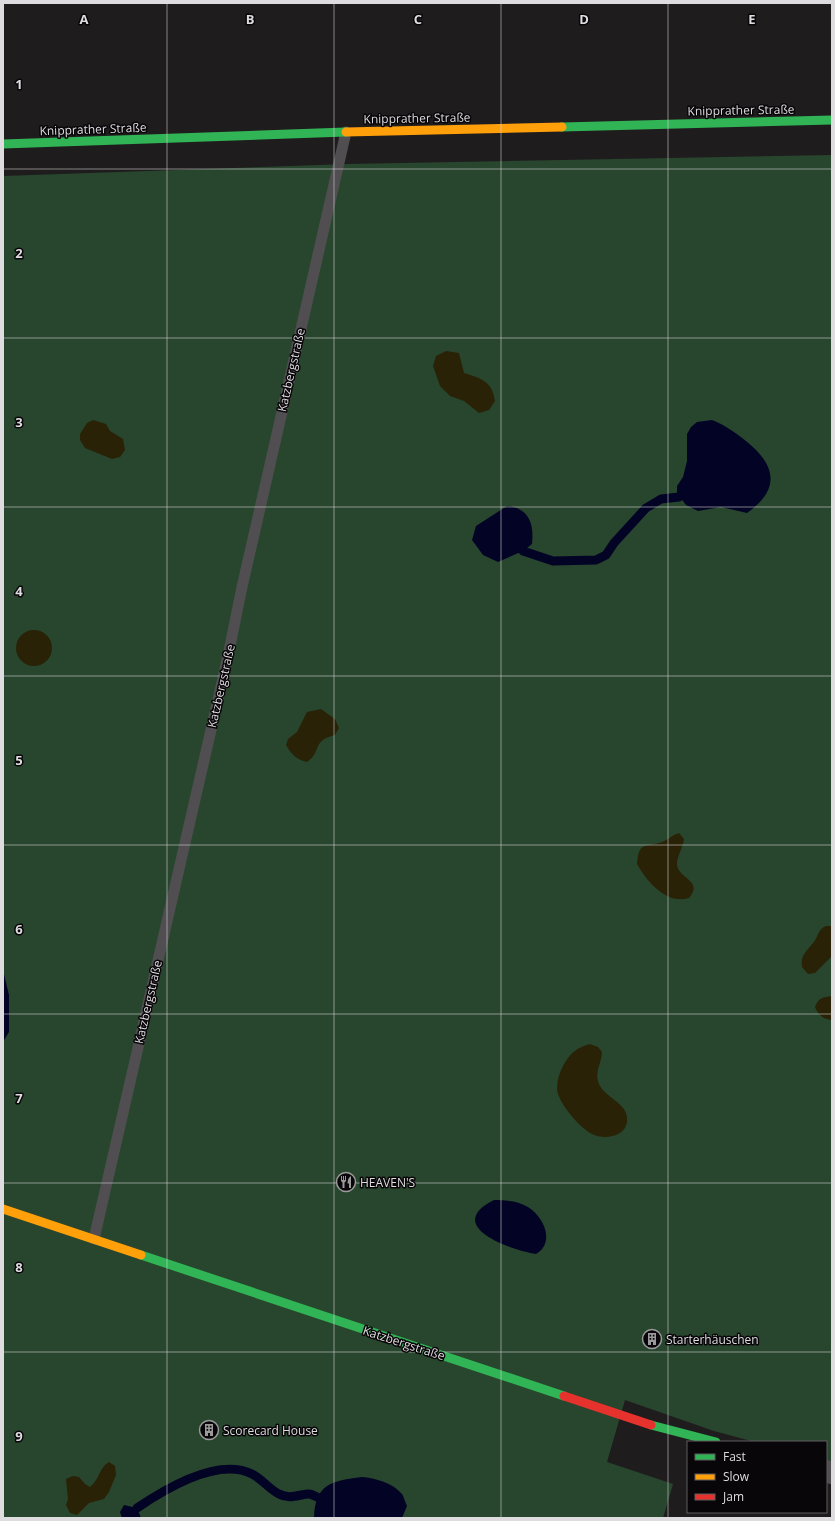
<svg xmlns="http://www.w3.org/2000/svg" width="835" height="1521" font-family="'Open Sans',sans-serif">
<style>
.green{fill:#28462e}
.sand{fill:#292206}
.water{fill:#030425}
.lines{fill:none;stroke-linecap:round;stroke-linejoin:round}
.stream{stroke:#030425;stroke-width:9}
.lane{stroke:#504e50;stroke-width:11}
.street{stroke:#504e50;stroke-width:22}
.fast{stroke:#30b455;stroke-width:9}
.slow{stroke:#ff9f0a;stroke-width:9}
.jam{stroke:#e5322d;stroke-width:9}
.grid{fill:none;stroke:#dfdcdf;stroke-width:1;stroke-opacity:0.55}
.labels{text-anchor:middle;dominant-baseline:central;stroke-width:3;stroke-linejoin:round;paint-order:stroke}
.street-label{font-size:12px;fill:#dfdcdf;stroke:#080608}
.poi-label{font-size:12px;fill:#dfdcdf;stroke:#080608;text-anchor:start}
.grid-label{font-size:13px;text-anchor:middle;font-weight:bold;fill:#dfdcdf;stroke:#080608;stroke-width:3;stroke-linejoin:round;paint-order:stroke}
</style>
<rect width="100%" height="100%" fill="#1f1c1e"/>
<!-- green -->
<path class="green" d="M 832,155 L 832,1463 L 826,1461 L 826,1442 L 755,1442 L 714,1431 L 625,1400 L 607,1462 L 673,1484 L 663,1518 L 3,1518 L 3,176 L 348,164 Z"/>
<!-- sand -->
<g class="sand">
<path d="M 446,351 L 459,353 L 464,373 C 482,379 492,381 495,401 L 489,410 L 479,413 L 464,401 L 450,396 L 440,386 L 433,366 L 436,356 Z"/>
<path d="M 93,420 L 106,424 L 110,431 L 123,439 L 125,450 L 120,457 L 112,459 L 85,448 L 80,440 L 80,434 L 87,423 Z"/>
<circle cx="34" cy="648" r="18"/>
<path d="M 321,709 L 335,719 L 339,728 L 335,735 C 311,741 322,752 307,762 C 297,760 291,754 286,745 L 288,739 L 297,732 L 307,712 Z"/>
<path d="M 679,833 L 684,839 C 683,847 676,859 677,865 C 679,879 704,881 689,898 C 667,905 647,882 637,864 C 639,841 644,848 662,842 C 668,840 672,835 679,833 Z"/>
<path d="M 826,926 L 832,926 L 832,956 L 815,973 L 808,974 L 802,967 C 800,955 807,951 813,943 C 819,936 817,930 826,926 Z"/>
<path d="M 832,996 L 832,1020 C 823,1019 818,1015 815,1007 C 818,998 823,997 832,996 Z"/>
<path d="M 590,1044 L 598,1047 L 602,1052 C 602,1062 595,1071 598,1081 C 602,1098 630,1102 627,1122 C 625,1137 604,1140 592,1134 C 580,1128 558,1103 557,1089 C 557,1081 559,1073 563,1066 C 570,1053 576,1048 590,1044 Z"/>
<path d="M 109,1462 L 115,1466 L 116,1475 L 109,1492 L 104,1499 L 89,1503 L 77,1515 L 70,1513 L 66,1505 L 68,1499 L 66,1479 L 73,1476 L 79,1477 L 85,1484 L 90,1487 C 100,1479 99,1467 109,1462 Z"/>
</g>
<!-- water -->
<g class="water">
<path d="M 712,420 C 725,425 736,433 746,441 C 776,465 781,489 747,513 L 721,507 L 698,511 L 686,505 L 677,493 L 677,486 L 683,477 L 687,461 L 687,434 L 691,427 L 697,422 Z"/>
<path d="M 507,506 C 530,508 534,525 532,544 L 523,551 L 498,562 L 483,555 L 472,540 L 476,526 Z"/>
<path d="M 3,970 L 9,995 L 9,1032 L 3,1042 Z"/>
<path d="M 494,1200 C 505,1200 518,1201 528,1207 C 543,1216 556,1242 536,1254 C 511,1250 442,1226 494,1200 Z"/>
<path d="M 362,1477 C 375,1478 393,1483 402,1494 C 404,1497 405,1502 407,1506 L 402,1518 L 314,1518 C 315,1484 331,1481 362,1477 Z"/>
<path d="M 124,1505 L 137,1508 L 141,1518 L 122,1518 L 120,1512 Z"/>
</g>
<g class="lines">
<!-- stream -->
<g class="stream">
<path d="M 523,551 L 553,561 L 596,560 L 606,555 L 614,543 L 646,508 L 661,499 L 679,497"/>
<path d="M 137,1508 C 165,1489 218,1457 252,1474 C 262,1479 269,1489 279,1494 C 290,1500 300,1494 309,1494 C 311,1494 315,1496 317,1497"/>
</g>
<!-- lane -->
<path class="lane" d="M 94,1239 L 228,656 L 242,587 L 346,132"/>
<!-- street -->
<path class="street" d="M 826,1471 L 832,1473"/>
<!-- fast -->
<g class="fast">
<path d="M 562,127 L 832,120"/>
<path d="M 3,144 L 346,132"/>
<path d="M 141,1255 L 564,1396"/>
<path d="M 651,1425 L 716,1442"/>
</g>
<!-- slow -->
<g class="slow">
<path d="M 346,132 L 562,127"/>
<path d="M 3,1209 L 141,1255"/>
</g>
<!-- jam -->
<path class="jam" d="M 564,1396 L 651,1425"/>
</g>
<!-- grid -->
<path class="grid" d="M 167,3 L 167,1518M 334,3 L 334,1518M 501,3 L 501,1518M 668,3 L 668,1518M 3,169 L 832,169M 3,338 L 832,338M 3,507 L 832,507M 3,676 L 832,676M 3,845 L 832,845M 3,1014 L 832,1014M 3,1183 L 832,1183M 3,1352 L 832,1352"/>
<!-- icons -->
<defs>
<g id="restaurant-ring" transform="scale(1)"><circle r="9.5" fill="#080608" stroke="#9c999b" stroke-width="1.5"/><path d="M-5-6h1v4h1v-4h1v4h1v-4h1v5L-1.5 .5V6h-2V.5L-5-1ZM5-6V6H3V1.5H1.5Q1.5-4 5-6Z" fill="#9c999b"/></g>
<g id="building-ring" transform="scale(1)"><circle r="9.5" fill="#080608" stroke="#9c999b" stroke-width="1.5"/><path d="M-4-6H4V6H1V3H-1V6H-4ZM-2.5-4.3h1.7v1.8h-1.7ZM.8-4.3h1.7v1.8H.8ZM-2.5-1h1.7V.8h-1.7ZM.8-1h1.7V.8H.8Z" fill="#9c999b"/></g>
</defs>
<g fill-rule="evenodd">
<use href="#restaurant-ring" x="346" y="1182"/>
<use href="#building-ring" x="652" y="1339"/>
<use href="#building-ring" x="209" y="1430"/>
</g>
<g class="labels">
<!-- street labels -->
<g class="street-label">
<text transform="translate(741 110) rotate(-1)">Knipprather Straße</text>
<text transform="translate(417 118) rotate(-1)">Knipprather Straße</text>
<text transform="translate(93 129) rotate(-2)">Knipprather Straße</text>
<text transform="translate(291 370) rotate(-77)">Katzbergstraße</text>
<text transform="translate(221 686) rotate(-77)">Katzbergstraße</text>
<text transform="translate(148 1002) rotate(-77)">Katzbergstraße</text>
<text transform="translate(404 1343) rotate(18)">Katzbergstraße</text>
</g>
<!-- poi labels -->
<g class="poi-label">
<text x="360" y="1182">HEAVEN'S</text>
<text x="666" y="1339">Starterhäuschen</text>
<text x="223" y="1430">Scorecard House</text>
</g>
</g>
<g class="grid-label">
<text x="84" y="24">A</text>
<text x="250" y="24">B</text>
<text x="418" y="24">C</text>
<text x="584" y="24">D</text>
<text x="752" y="24">E</text>
<text x="19" y="89">1</text>
<text x="19" y="258">2</text>
<text x="19" y="427">3</text>
<text x="19" y="596">4</text>
<text x="19" y="765">5</text>
<text x="19" y="934">6</text>
<text x="19" y="1103">7</text>
<text x="19" y="1272">8</text>
<text x="19" y="1441">9</text>
</g>
<!-- border -->
<rect width="835" height="1521" fill="none" stroke="#dfdcdf" stroke-width="8"/>
<!-- legend -->
<rect x="687" y="1441" width="140" height="72" fill="#080608" stroke="#5e5c5e"/>
<rect x="695" y="1454" width="20" height="6" fill="#30b455" stroke="#5e5c5e"/>
<text x="723" y="1461" font-size="12" fill="#dfdcdf">Fast</text>
<rect x="695" y="1474" width="20" height="6" fill="#ff9f0a" stroke="#5e5c5e"/>
<text x="723" y="1481" font-size="12" fill="#dfdcdf">Slow</text>
<rect x="695" y="1494" width="20" height="6" fill="#e5322d" stroke="#5e5c5e"/>
<text x="723" y="1501" font-size="12" fill="#dfdcdf">Jam</text>
</svg>
